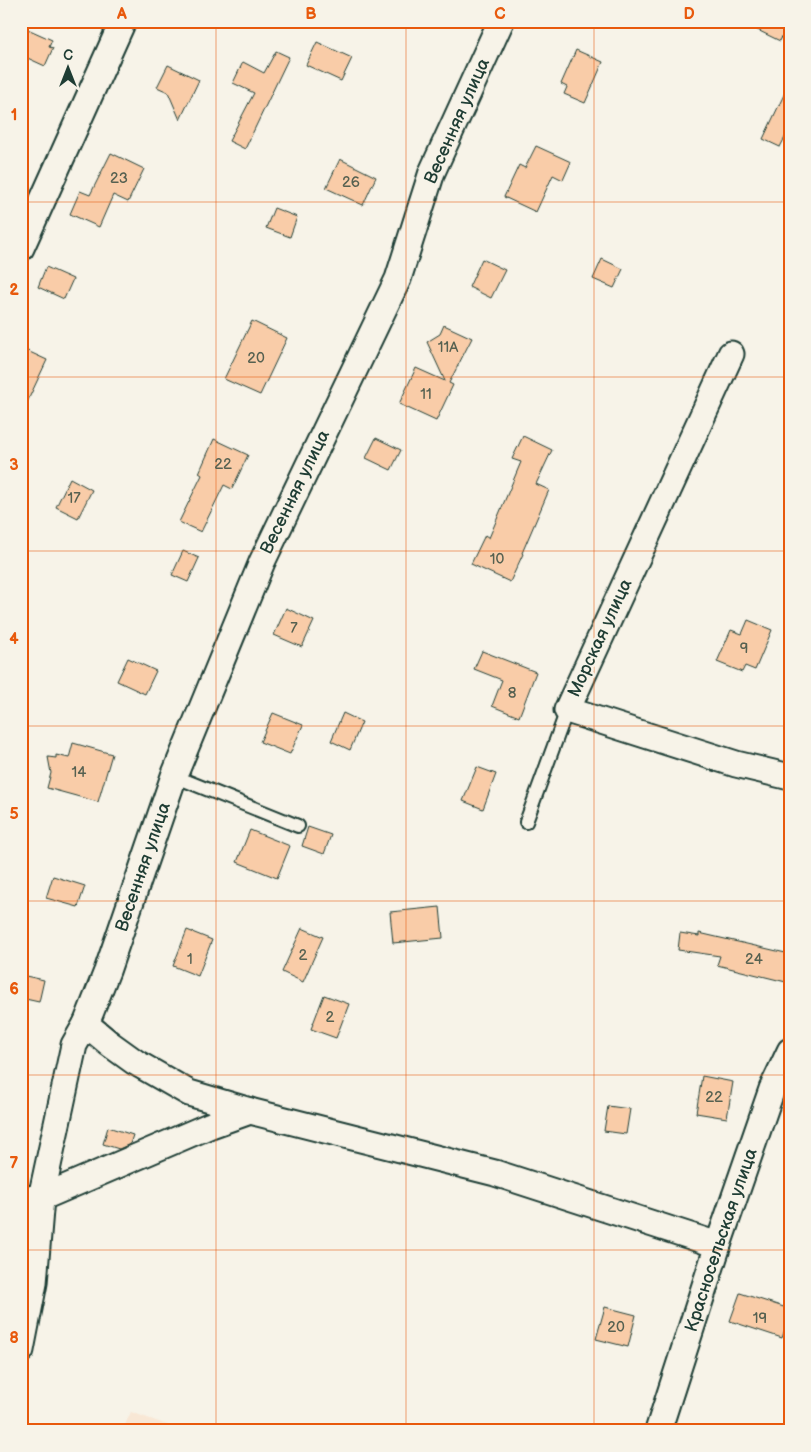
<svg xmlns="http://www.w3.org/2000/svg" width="811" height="1452" font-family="'Balsamiq Sans',sans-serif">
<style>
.built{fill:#f8e7d5}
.building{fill:#f9cca8;stroke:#1f3d34}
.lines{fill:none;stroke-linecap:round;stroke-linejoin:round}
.lane-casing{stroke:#1f3d34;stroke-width:16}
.street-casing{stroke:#1f3d34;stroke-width:29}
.lane{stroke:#f7f3e8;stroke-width:12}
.street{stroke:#f7f3e8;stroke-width:25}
.grid{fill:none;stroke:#e8590c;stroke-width:1;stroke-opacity:0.55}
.labels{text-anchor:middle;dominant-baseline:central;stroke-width:5;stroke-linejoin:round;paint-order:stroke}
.number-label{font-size:15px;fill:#566151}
.street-label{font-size:18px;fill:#1f3d34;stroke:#f7f3e8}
.neatline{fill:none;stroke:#e8590c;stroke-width:2}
.grid-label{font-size:16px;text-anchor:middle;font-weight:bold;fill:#e8590c}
</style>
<rect width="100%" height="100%" fill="#f7f3e8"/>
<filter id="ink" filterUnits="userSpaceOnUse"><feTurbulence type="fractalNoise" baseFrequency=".02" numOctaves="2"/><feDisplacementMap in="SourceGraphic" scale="10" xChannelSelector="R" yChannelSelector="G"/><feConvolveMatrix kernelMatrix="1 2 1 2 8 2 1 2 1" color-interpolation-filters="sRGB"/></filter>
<g filter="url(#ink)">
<!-- built -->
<path class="built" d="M 131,1412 L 184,1431 L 122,1431 Z"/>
<!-- building -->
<g class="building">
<path d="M 739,21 L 789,21 L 780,41 Z"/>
<path d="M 21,26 L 52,40 L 49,47 L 53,48 L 45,66 L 21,55 Z"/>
<path d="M 317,42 L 352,58 L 341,81 L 306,65 Z"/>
<path d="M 576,50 L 603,62 L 585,103 L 564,94 L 567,87 L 561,84 Z"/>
<path d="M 276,51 L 289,57 L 245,149 L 229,141 L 254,93 L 233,83 L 243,62 L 264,73 Z"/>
<path d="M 168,65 L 199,80 L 180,120 L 168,92 L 157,87 Z"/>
<path d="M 790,82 L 790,128 L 780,147 L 763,139 Z"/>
<path d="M 536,146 L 571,162 L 563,180 L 553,175 L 536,212 L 504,197 L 519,165 L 525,168 Z"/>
<path d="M 111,153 L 144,169 L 128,202 L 113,195 L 99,227 L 70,214 L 80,191 L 90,195 Z"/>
<path d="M 340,159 L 376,177 L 363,205 L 326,188 Z"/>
<path d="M 274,208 L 297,217 L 290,237 L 266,228 Z"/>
<path d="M 482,259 L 505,270 L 491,298 L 469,287 Z"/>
<path d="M 602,259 L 623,269 L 614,288 L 593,279 Z"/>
<path d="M 46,267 L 73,279 L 64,299 L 38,287 Z"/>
<path d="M 252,321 L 287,338 L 260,395 L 224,379 Z"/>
<path d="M 444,325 L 472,338 L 449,383 L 453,385 L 436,421 L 399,404 L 416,368 L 445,381 L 427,342 L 440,334 Z"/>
<path d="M 21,348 L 47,360 L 21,415 Z"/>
<path d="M 523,436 L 552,450 L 536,484 L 549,490 L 522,553 L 523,554 L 510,582 L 471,564 L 485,535 L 489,538 L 521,462 L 512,459 Z"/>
<path d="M 376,438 L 401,450 L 391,470 L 366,458 Z"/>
<path d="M 214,439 L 248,455 L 232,489 L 224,485 L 201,532 L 179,522 L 202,475 L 199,473 Z"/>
<path d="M 70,478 L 92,490 L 78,518 L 56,507 Z"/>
<path d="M 183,551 L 199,558 L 188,582 L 172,575 Z"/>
<path d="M 286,608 L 314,621 L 302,647 L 274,635 Z"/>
<path d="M 748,620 L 772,630 L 755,670 L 745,666 L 742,672 L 717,662 L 731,630 L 742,634 Z"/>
<path d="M 482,651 L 536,672 L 519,717 L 492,706 L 502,680 L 474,669 Z"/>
<path d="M 128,658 L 156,671 L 145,694 L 117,681 Z"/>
<path d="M 273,713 L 303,725 L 290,754 L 260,742 Z"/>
<path d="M 343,713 L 362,722 L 350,750 L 331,741 Z"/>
<path d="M 73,743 L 112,754 L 98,802 L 47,788 L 51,773 L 48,757 L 56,758 L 56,755 L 69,758 Z"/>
<path d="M 477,767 L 496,774 L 483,809 L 463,801 Z"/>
<path d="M 308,827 L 331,835 L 324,854 L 302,846 Z"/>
<path d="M 250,830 L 290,846 L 277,878 L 237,862 Z"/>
<path d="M 53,876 L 85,886 L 78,907 L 46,898 Z"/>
<path d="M 440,907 L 443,938 L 393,943 L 390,912 Z"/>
<path d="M 302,928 L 323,937 L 303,982 L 282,972 Z"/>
<path d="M 187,930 L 212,940 L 198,976 L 173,966 Z"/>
<path d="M 680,933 L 699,936 L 699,933 L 790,954 L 790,964 L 786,982 L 717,965 L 720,956 L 678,950 Z"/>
<path d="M 21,975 L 44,980 L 39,1002 L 21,998 Z"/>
<path d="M 324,995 L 349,1004 L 336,1038 L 311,1029 Z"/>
<path d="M 702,1076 L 733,1082 L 727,1118 L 696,1113 Z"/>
<path d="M 608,1106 L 630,1109 L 626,1134 L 604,1131 Z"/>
<path d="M 108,1127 L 133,1135 L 130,1144 L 119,1149 L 103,1144 Z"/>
<path d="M 740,1293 L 790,1309 L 790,1314 L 782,1338 L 730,1321 Z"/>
<path d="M 605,1307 L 636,1315 L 628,1347 L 596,1339 Z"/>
</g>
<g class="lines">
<!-- lane casing -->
<g class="lane-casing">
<g id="lane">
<path d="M 174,776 L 298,826"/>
<path d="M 526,822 L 567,710"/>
</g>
</g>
<!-- street casing -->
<g class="street-casing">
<g id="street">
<path d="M 501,21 L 432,172 L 398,279 L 262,562 L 174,776 L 107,971 L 86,1024 L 110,1044 L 135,1062 L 189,1093 L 250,1111 L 495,1173 L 718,1245"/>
<path d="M 21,248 L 123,21"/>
<path d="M 731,354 L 567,710 L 736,764 L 790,777"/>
<path d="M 21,1199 L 41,1198 L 211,1125 L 250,1111"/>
<path d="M 21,1350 L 34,1283 L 41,1198 L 74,1045 L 86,1024"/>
<path id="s1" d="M 658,1431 L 718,1245 L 772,1089 L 790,1051"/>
</g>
</g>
<!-- lane -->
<use href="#lane" class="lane"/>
<!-- street -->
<use href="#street" class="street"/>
</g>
</g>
<!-- grid -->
<path class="grid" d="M 216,21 L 216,1431M 406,21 L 406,1431M 594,21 L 594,1431M 21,202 L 790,202M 21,377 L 790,377M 21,551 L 790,551M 21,726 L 790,726M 21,901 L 790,901M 21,1075 L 790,1075M 21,1250 L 790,1250"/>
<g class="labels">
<!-- number labels -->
<g class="number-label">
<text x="119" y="178">23</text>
<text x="351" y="182">26</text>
<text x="448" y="347">11А</text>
<text x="256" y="358">20</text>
<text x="426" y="394">11</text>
<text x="223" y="464">22</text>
<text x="74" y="498">17</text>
<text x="497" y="559">10</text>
<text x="294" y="628">7</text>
<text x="744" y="648">9</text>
<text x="512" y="693">8</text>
<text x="79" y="772">14</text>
<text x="303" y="955">2</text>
<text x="190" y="959">1</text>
<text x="754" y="959">24</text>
<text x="330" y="1017">2</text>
<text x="714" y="1097">22</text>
<text x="760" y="1318">19</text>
<text x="616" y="1327">20</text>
</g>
<!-- street labels -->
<g class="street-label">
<text transform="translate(457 121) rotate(-66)">Весенняя улица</text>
<text transform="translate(295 492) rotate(-64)">Весенняя улица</text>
<text transform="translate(600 638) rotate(-65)">Морская улица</text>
<text transform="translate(143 867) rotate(-71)">Весенняя улица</text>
<text stroke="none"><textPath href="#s1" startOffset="201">Красносельская улица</textPath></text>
</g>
</g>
<!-- margin -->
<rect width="811" height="1452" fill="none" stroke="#f7f3e8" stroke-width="55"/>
<!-- north arrow -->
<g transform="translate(68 68)" stroke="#f7f3e8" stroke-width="4" paint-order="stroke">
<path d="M0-4L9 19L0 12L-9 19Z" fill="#1f3d34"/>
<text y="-8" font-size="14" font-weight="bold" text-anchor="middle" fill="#1f3d34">С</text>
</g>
<rect x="28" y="28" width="756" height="1396" class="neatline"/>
<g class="grid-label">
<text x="122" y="19">A</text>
<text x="311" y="19">B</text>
<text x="500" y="19">C</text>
<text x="689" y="19">D</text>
<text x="14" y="120">1</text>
<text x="14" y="295">2</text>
<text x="14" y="470">3</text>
<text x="14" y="644">4</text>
<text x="14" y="819">5</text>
<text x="14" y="994">6</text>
<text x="14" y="1168">7</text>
<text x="14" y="1343">8</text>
</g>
</svg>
